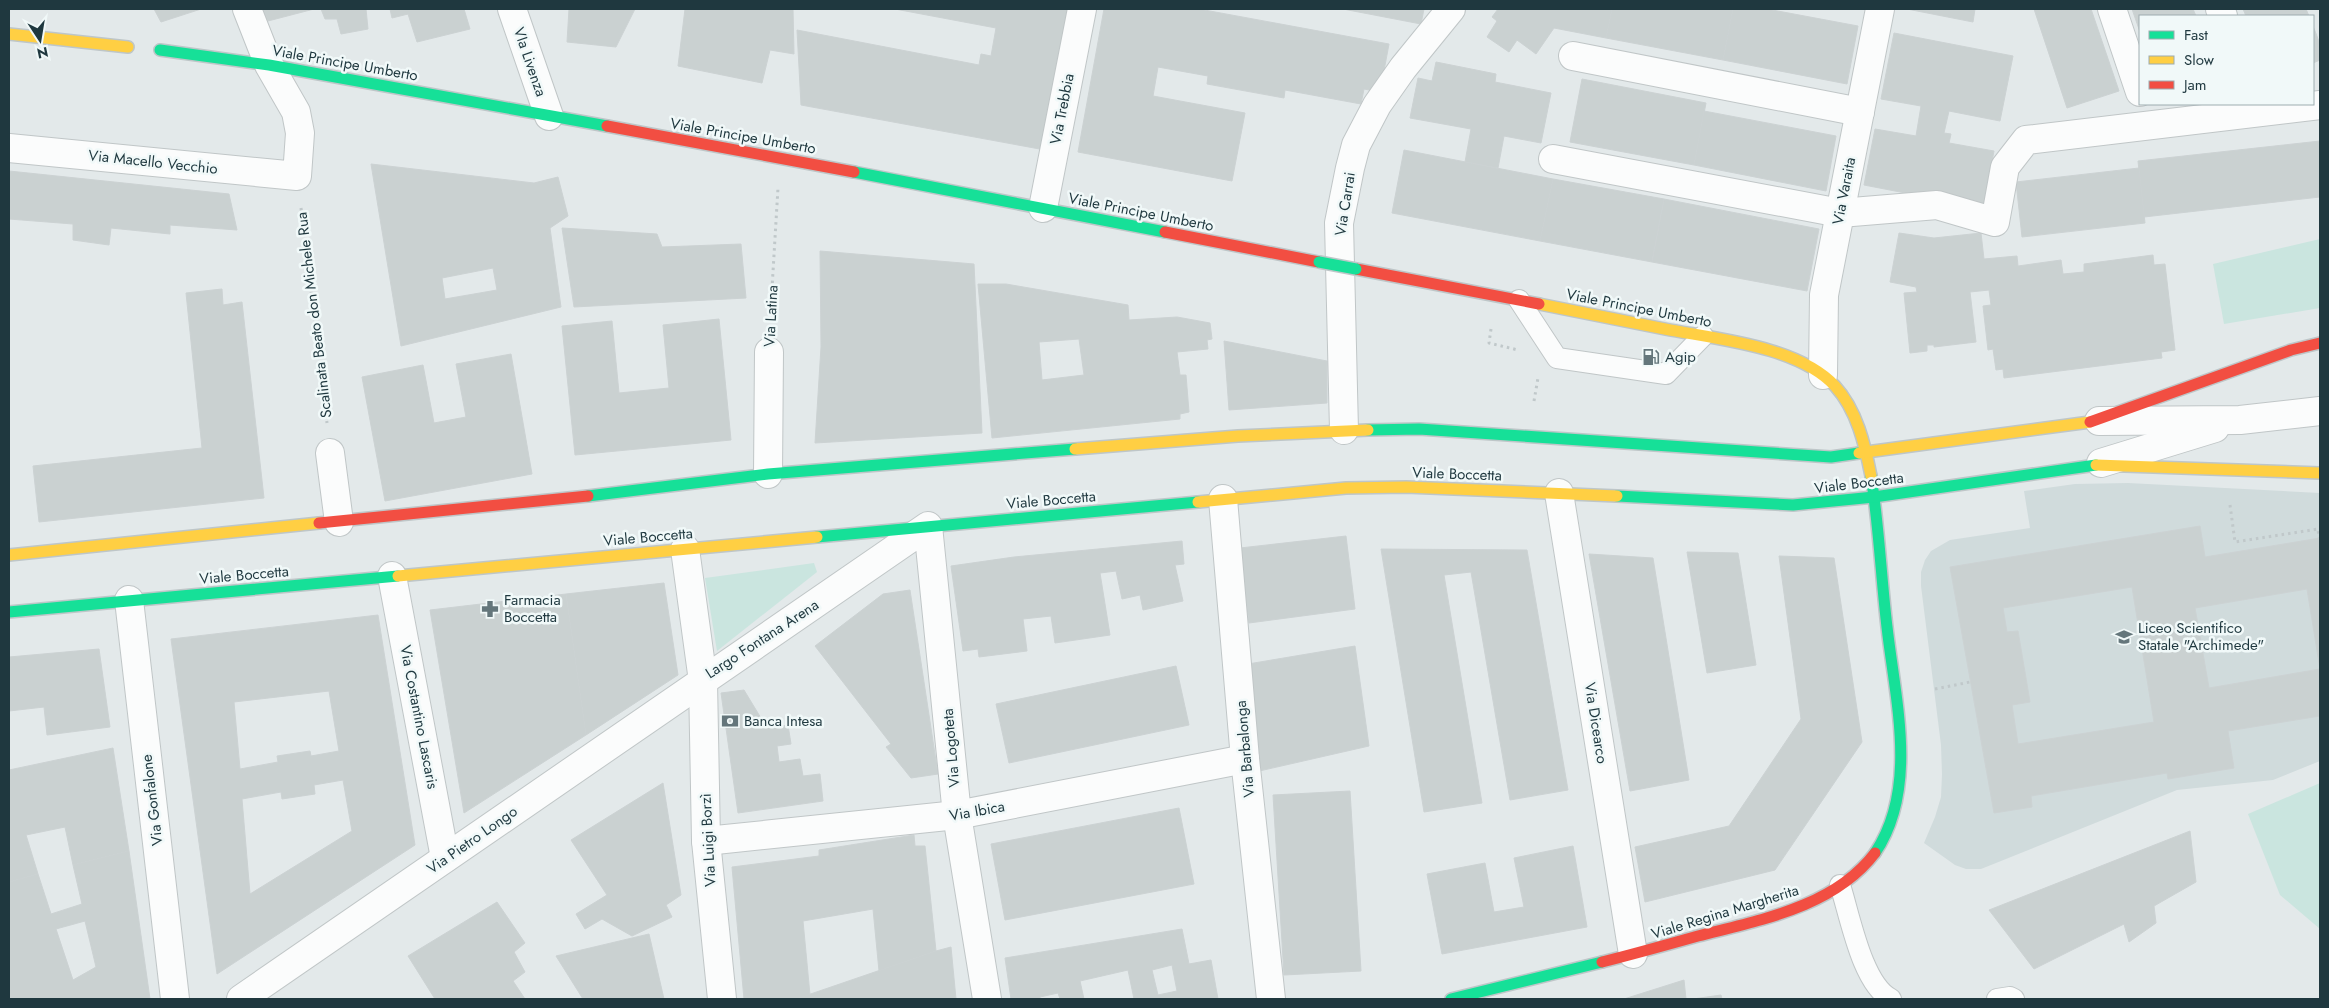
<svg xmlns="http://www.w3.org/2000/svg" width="2329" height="1008" font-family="Jost,sans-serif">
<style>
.built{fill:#d0dbdc}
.green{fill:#cae5df}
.building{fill:#cad1d1;stroke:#ccd2d3;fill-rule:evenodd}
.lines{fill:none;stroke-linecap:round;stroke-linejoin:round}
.lane-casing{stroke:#c0c6c7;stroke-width:22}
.street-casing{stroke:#c0c6c7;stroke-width:30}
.fast-casing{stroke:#bec6c8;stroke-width:14}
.slow-casing{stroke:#bec6c8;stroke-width:14}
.jam-casing{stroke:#bec6c8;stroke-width:14}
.path{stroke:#c0c8ca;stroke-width:3;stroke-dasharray:2.5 4;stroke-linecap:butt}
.lane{stroke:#fbfcfc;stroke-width:20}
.street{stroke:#fbfcfc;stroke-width:28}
.fast{stroke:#16e098;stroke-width:11}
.slow{stroke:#ffcf43;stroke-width:11}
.jam{stroke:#f24e42;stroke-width:11}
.fast-bridge-casing{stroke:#bec6c8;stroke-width:14;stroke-linecap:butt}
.fast-bridge{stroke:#16e098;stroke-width:11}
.labels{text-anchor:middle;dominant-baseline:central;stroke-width:5;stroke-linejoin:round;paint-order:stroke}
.street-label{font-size:15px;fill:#1f383f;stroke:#f1f9f9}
.poi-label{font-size:15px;fill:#1f383f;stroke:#f1f9f9;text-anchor:start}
</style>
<rect width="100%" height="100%" fill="#e3e9ea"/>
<!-- built -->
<path class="built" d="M 2128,483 L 2320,493 L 2320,761 L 2273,780 L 2177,790 L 1981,869 L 1966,869 L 1955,865 L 1924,843 L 1935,817 L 1941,797 L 1942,774 L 1941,745 L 1921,586 L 1921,572 L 1925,560 L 1931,551 L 1950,540 L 2030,528 L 2024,491 L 2075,484 Z"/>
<!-- green -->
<g class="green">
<path d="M 2320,239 L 2320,308 L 2224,324 L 2213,264 Z"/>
<path d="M 814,563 L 817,572 L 717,651 L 705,578 Z"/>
<path d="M 2320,783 L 2320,929 L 2280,895 L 2248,814 Z"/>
</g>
<!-- building -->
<g class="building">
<path d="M 154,9 L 201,9 L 161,22 Z"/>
<path d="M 263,9 L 314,9 L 268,21 Z"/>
<path d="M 321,9 L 366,9 L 368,29 L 341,34 L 337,19 L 325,19 Z"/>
<path d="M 390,9 L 464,9 L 470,29 L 417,42 L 408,14 L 392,18 Z"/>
<path d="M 569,9 L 635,9 L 616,47 L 567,42 Z"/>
<path d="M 685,9 L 793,9 L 794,54 L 770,50 L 762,83 L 678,66 Z"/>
<path d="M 895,9 L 1072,9 L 1045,150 L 801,105 L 797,30 L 979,65 L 981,54 L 991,56 L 996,28 Z"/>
<path d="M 1104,9 L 1199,9 L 1389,44 L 1380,92 L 1364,89 L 1361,104 L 1285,90 L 1284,98 L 1207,84 L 1208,76 L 1158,67 L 1153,96 L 1245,113 L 1232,181 L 1078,152 Z"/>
<path d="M 1343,9 L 1424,9 L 1421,24 Z"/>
<path d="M 1498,9 L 1612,9 L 1606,38 L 1554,28 L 1536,54 L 1517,40 L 1509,52 L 1487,37 L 1497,21 L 1492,17 Z"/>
<path d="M 1612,9 L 1733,9 L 1723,60 L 1606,38 Z"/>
<path d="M 1733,9 L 1767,9 L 1858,26 L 1847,84 L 1723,60 Z"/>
<path d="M 1907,9 L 1975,9 L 1973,22 Z"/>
<path d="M 2034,9 L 2091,9 L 2119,91 L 2067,108 Z"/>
<path d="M 2132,9 L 2193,9 L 2196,16 L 2140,16 L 2140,32 Z"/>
<path d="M 2243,9 L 2306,9 L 2309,16 L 2246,16 Z"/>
<path d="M 2313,26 L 2320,44 L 2320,60 L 2313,63 Z"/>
<path d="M 1894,33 L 2013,56 L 2000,121 L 1949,111 L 1944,133 L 1951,134 L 1949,143 L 1994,151 L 1983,208 L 1864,185 L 1875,129 L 1916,136 L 1921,106 L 1881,99 Z"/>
<path d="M 1436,62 L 1496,74 L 1495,82 L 1551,93 L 1541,143 L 1504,136 L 1498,168 L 1465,162 L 1471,129 L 1410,118 L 1418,78 L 1432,81 Z"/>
<path d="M 1582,79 L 1706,103 L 1694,165 L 1570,142 Z"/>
<path d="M 1704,111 L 1836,136 L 1826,191 L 1694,165 Z"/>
<path d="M 2320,141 L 2320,197 L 2144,217 L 2138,161 Z"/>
<path d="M 1404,150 L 1553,179 L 1540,241 L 1392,213 Z"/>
<path d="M 371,164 L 534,183 L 558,177 L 568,216 L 550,228 L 561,307 L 401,346 ZM 493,268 L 497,290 L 445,299 L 442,278 Z"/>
<path d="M 2139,168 L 2145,223 L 2022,237 L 2016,182 Z"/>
<path d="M 9,171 L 229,194 L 237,230 L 170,225 L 170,234 L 111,228 L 109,245 L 73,240 L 73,224 L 9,219 Z"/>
<path d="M 1553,179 L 1664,199 L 1652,262 L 1540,241 Z"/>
<path d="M 1664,199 L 1819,229 L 1807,291 L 1652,262 Z"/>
<path d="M 562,228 L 657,234 L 662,247 L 741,244 L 746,298 L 574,307 Z"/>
<path d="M 1899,233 L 1934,238 L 1981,233 L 1984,259 L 2017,256 L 2018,266 L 2061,260 L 2063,274 L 2084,272 L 2084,264 L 2153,255 L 2154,265 L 2165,264 L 2175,350 L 2161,352 L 2162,358 L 2004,378 L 2003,369 L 1996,370 L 1993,349 L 1988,350 L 1983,306 L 1991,305 L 1989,290 L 1970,292 L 1976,342 L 1934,347 L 1934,345 L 1927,345 L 1927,351 L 1910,353 L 1904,293 L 1917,292 L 1916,287 L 1890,282 Z"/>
<path d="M 820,251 L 974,264 L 982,433 L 815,443 L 821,347 Z"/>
<path d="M 978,284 L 1006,284 L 1128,305 L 1129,320 L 1177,317 L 1210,323 L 1212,339 L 1207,340 L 1208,349 L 1177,352 L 1180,375 L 1186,375 L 1189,412 L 1180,414 L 1180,419 L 992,438 ZM 1079,339 L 1084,375 L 1042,380 L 1039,342 Z"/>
<path d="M 222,289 L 223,305 L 242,302 L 264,498 L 39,522 L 33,466 L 202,448 L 186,293 Z"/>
<path d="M 719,319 L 731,440 L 575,455 L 562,326 L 612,321 L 619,393 L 669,388 L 663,325 Z"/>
<path d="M 1224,341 L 1327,361 L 1327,403 L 1229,410 Z"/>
<path d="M 511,354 L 532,474 L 385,501 L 362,377 L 423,365 L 434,423 L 466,417 L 456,364 Z"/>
<path d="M 2200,526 L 2205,557 L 2320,538 L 2320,669 L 2307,589 L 2195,608 L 2209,688 L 2320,669 L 2320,716 L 2228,731 L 2234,768 L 2168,779 L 2167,773 L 2031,796 L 2032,807 L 1994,813 L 1950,567 ZM 2132,587 L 2154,722 L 2018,744 L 2012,705 L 2030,702 L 2018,631 L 2007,632 L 2003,608 Z"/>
<path d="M 1346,536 L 1355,609 L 1249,623 L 1240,548 Z"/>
<path d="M 1182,541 L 1184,564 L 1175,565 L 1183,601 L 1143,610 L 1140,595 L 1122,599 L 1116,571 L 1100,573 L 1110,635 L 1055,643 L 1051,616 L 1023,619 L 1027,651 L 979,657 L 978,649 L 963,651 L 951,566 L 1014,557 Z"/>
<path d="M 1381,549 L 1527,550 L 1568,790 L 1510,800 L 1471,572 L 1444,575 L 1482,803 L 1424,812 Z"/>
<path d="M 1687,552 L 1738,553 L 1756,665 L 1707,673 Z"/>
<path d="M 1589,554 L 1653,558 L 1689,780 L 1630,791 Z"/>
<path d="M 1779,556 L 1834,558 L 1862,742 L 1775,870 L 1645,902 L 1635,847 L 1729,826 L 1801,719 Z"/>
<path d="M 664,583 L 678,675 L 586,735 L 566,594 Z"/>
<path d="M 910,590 L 938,774 L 911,778 L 886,747 L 891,744 L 815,646 L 883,594 Z"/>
<path d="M 566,594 L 586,735 L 464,813 L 430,610 Z"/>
<path d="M 378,615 L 415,845 L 217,974 L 171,639 ZM 329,691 L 339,751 L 311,756 L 310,751 L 277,756 L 278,762 L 240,769 L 234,702 ZM 343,780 L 352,831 L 250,894 L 242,799 L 281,792 L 282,799 L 315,794 L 314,785 Z"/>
<path d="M 1355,646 L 1369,746 L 1255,772 L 1248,664 Z"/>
<path d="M 99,649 L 110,727 L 47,735 L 44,707 L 9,711 L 9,657 Z"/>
<path d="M 1176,666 L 1189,725 L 1009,763 L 996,704 Z"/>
<path d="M 744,690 L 767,728 L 788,725 L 791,744 L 777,746 L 779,762 L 800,759 L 803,776 L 820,774 L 823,801 L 738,813 L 721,693 Z"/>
<path d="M 113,748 L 129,851 L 73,865 L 65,827 L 26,835 L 38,874 L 9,882 L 9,770 Z"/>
<path d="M 663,783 L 681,895 L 666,905 L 672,917 L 632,936 L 602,919 L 585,929 L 576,914 L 607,895 L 571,840 Z"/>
<path d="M 1350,791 L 1361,971 L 1284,975 L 1273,795 Z"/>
<path d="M 1179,808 L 1194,884 L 1005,920 L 991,844 Z"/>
<path d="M 2190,831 L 2196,882 L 2154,906 L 2156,923 L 2129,942 L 2124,924 L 2034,969 L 1989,910 Z"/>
<path d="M 914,835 L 915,846 L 925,846 L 936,951 L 879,971 L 873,909 L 803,921 L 810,995 L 796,999 L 744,999 L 732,867 L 819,856 L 819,850 Z"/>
<path d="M 1573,846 L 1587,927 L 1442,954 L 1427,874 L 1485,863 L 1494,912 L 1524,907 L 1514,858 Z"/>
<path d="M 129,851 L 150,999 L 9,999 L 9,882 L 38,874 L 51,914 L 82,904 L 73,865 ZM 85,921 L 96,967 L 73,980 L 56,929 Z"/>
<path d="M 497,902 L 525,943 L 514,952 L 525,972 L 513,981 L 525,999 L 435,999 L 408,956 Z"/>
<path d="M 1182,929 L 1189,964 L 1211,960 L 1218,999 L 1134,999 L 1128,970 L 1080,981 L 1084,999 L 1060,999 L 1058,993 L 1040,997 L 1040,999 L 1011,999 L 1005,958 ZM 1172,965 L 1177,991 L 1158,995 L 1152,970 Z"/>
<path d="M 649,934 L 664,999 L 583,999 L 556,956 Z"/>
<path d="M 951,947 L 956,999 L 796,999 L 936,951 Z"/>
<path d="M 1684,980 L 1686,999 L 1624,999 Z"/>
<path d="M 1721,995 L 1722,999 L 1693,999 Z"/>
</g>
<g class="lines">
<!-- lane casing -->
<g class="lane-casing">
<g id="lane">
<path d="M 1519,300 L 1557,358 L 1666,374 L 1703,336"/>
<path d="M 1840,885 C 1850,916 1862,984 1891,999"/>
<path d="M 1997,999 L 2010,997 L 2014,999"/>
</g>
</g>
<!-- street casing -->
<g class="street-casing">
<g id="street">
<path d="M 512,9 L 549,116"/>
<path d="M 2112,9 L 2140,92"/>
<path d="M 2220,9 L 2223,16"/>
<path d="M 1573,56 L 1860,112"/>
<path d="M 9,148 L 297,176 L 300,133 L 296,112 L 269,65 L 247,9"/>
<path d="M 1553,159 L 1840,213 L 1937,205 L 1995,222 L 2005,167 L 2026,140 L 2320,105"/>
<path d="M 1043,208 L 1082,9"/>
<path d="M 1823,375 L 1824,295 L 1880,9"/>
<path d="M 2099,421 L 2240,420 L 2320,411"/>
<path d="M 1344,430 L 1339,223 L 1350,168 L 1356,145 L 1377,105 L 1403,68 L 1451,9"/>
<path d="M 330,453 L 339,522"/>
<path d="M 2101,463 L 2215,428"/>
<path d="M 768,474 L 769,352"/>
<path d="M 1559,493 L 1633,954"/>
<path d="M 1223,499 L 1245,759 L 1271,999"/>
<path d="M 685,549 L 703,681 L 706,841 L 722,999"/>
<path d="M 392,576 L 445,858"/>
<path d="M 129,600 L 175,999"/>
<path d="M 706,841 L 957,815 L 1245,759"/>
<path d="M 241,999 L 928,526 L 957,815 L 987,999"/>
</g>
</g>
<!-- fast casing -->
<g class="fast-casing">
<g id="fast">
<path d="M 160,50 L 269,65 L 607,126"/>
<path d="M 854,172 L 1165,232"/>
<path d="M 1368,430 L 1419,429 L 1831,457 L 1859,453"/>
<path d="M 1871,476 C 1879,526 1881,577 1887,627 C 1895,699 1919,788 1875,853"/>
<path d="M 588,496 L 768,474 L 1075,449"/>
<path d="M 1617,496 L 1793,505 L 1874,497 L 2096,465"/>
<path d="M 817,537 L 1198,502"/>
<path d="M 9,612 L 398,576"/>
<path d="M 1451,999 L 1602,962"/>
</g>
</g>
<!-- slow casing -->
<g class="slow-casing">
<g id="slow">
<path d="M 9,34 L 128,47"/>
<path d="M 1539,304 C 1581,312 1623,321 1665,329 C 1716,339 1798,346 1835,386 C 1857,410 1865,445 1871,476"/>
<path d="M 1075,449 L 1238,436 L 1368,430"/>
<path d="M 1859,453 L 2090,422"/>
<path d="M 2096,465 L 2320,473"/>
<path d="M 1198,502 L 1346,488 L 1406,487 L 1617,496"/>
<path d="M 9,555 L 319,523"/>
<path d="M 398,576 L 817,537"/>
</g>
</g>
<!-- jam casing -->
<g class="jam-casing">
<g id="jam">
<path d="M 607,126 L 854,172"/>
<path d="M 1165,232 L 1319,262"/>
<path d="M 1356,269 L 1539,304"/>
<path d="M 2090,422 L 2291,350 L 2320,343"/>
<path d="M 319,523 L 588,496"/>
<path d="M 1602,962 C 1634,954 1666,945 1698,936 C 1760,920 1834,907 1875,853"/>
</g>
</g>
<!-- path -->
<g class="path">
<path d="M 301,208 L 327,423"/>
<path d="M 770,322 L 778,188"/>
<path d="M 1491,329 L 1489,343 L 1518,350"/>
<path d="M 1534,401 L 1538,378"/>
<path d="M 2230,505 L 2235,542 L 2318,529 L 2319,538"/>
<path d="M 1935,689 L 1970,682"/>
</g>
<!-- lane -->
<use href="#lane" class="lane"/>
<!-- street -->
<use href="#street" class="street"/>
<!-- fast -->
<use href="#fast" class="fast"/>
<!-- slow -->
<use href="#slow" class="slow"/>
<!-- jam -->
<use href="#jam" class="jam"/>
<!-- fast-bridge casing -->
<g class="fast-bridge-casing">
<path id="fast-bridge" d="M 1319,262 L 1356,269"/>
</g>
<!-- fast-bridge -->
<use href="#fast-bridge" class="fast-bridge"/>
</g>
<!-- icons -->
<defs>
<g id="fuel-bare" transform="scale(1.35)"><path d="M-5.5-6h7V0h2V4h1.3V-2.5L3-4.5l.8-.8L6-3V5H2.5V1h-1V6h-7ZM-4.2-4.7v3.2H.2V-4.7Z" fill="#64767b" stroke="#f1f9f9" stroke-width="2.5" paint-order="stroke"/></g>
<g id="pharmacy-bare" transform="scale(1.35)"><path d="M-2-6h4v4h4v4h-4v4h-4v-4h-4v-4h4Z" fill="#64767b" stroke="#f1f9f9" stroke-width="2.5" paint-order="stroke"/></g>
<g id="school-bare" transform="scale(1.35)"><path d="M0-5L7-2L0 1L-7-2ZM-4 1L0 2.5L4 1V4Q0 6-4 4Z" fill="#64767b" stroke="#f1f9f9" stroke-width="2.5" paint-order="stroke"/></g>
<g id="bank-bare" transform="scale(1.35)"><path d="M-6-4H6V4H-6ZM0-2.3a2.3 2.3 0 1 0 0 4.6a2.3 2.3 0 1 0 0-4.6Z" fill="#64767b" stroke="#f1f9f9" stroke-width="2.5" paint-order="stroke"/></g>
</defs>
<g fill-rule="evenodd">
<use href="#fuel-bare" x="1651" y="357"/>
<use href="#pharmacy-bare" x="490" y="609"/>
<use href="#school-bare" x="2124" y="637"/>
<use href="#bank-bare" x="730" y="721"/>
</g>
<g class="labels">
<!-- street labels -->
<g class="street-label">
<text transform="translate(530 62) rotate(71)">VIa Livenza</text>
<text transform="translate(345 63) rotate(10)">Viale Principe Umberto</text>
<text transform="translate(1062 109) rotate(-79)">Via Trebbia</text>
<text transform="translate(743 136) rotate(10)">Viale Principe Umberto</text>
<text transform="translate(153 162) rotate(6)">Via Macello Vecchio</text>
<text transform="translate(1844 191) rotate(-79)">Via Varaita</text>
<text transform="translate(1345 204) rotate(-81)">Via Carrai</text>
<text transform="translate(1141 212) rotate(11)">Viale Principe Umberto</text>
<text transform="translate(1639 308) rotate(11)">Viale Principe Umberto</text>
<text transform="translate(314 315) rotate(-97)">Scalinata Beato don Michele Rua</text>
<text transform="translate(771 316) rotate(-87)">Via Latina</text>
<text transform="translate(1457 474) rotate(2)">Viale Boccetta</text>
<text transform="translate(1859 483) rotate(-7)">Viale Boccetta</text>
<text transform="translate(1051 500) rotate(-5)">Viale Boccetta</text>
<text transform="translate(648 537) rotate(-5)">Viale Boccetta</text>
<text transform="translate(244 575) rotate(-5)">Viale Boccetta</text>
<text transform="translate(762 639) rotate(-33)">Largo Fontana Arena</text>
<text transform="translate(419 717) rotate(79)">Via Costantino Lascaris</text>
<text transform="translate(1596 723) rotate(81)">Via Dicearco</text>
<text transform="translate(951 748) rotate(-95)">Via Logoteta</text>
<text transform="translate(1245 749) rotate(-95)">Via Barbalonga</text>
<text transform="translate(152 800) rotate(-97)">Via Gonfalone</text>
<text transform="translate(977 811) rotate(-10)">Via Ibica</text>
<text transform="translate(472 840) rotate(-35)">Via Pietro Longo</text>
<text transform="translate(708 840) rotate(-93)">Via Luigi Borzì</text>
<text transform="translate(1725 912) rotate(-17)">Viale Regina Margherita</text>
</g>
<!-- poi labels -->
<g class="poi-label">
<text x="1665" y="357">Agip</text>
<text x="504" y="600">Farmacia<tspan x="504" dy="17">Boccetta</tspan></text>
<text x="2138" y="628">Liceo Scientifico<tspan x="2138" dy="17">Statale "Archimede"</tspan></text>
<text x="744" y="721">Banca Intesa</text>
</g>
</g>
<!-- border -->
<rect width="2329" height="1008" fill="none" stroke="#1f383f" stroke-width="20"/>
<!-- legend -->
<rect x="2139" y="15" width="175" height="90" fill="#f1f9f9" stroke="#9dacaf"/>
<rect x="2149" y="31" width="25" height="8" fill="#16e098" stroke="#9dacaf"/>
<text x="2184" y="40" font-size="15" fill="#1f383f">Fast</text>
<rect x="2149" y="56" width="25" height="8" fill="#ffcf43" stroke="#9dacaf"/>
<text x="2184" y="65" font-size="15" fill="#1f383f">Slow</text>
<rect x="2149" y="81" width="25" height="8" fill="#f24e42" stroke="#9dacaf"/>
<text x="2184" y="90" font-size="15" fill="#1f383f">Jam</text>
<!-- north arrow -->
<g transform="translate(40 40) rotate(168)" stroke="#f1f9f9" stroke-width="4" paint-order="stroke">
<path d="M0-4L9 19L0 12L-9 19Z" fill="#1f383f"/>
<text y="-8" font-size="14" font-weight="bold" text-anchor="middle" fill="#1f383f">N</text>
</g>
</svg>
